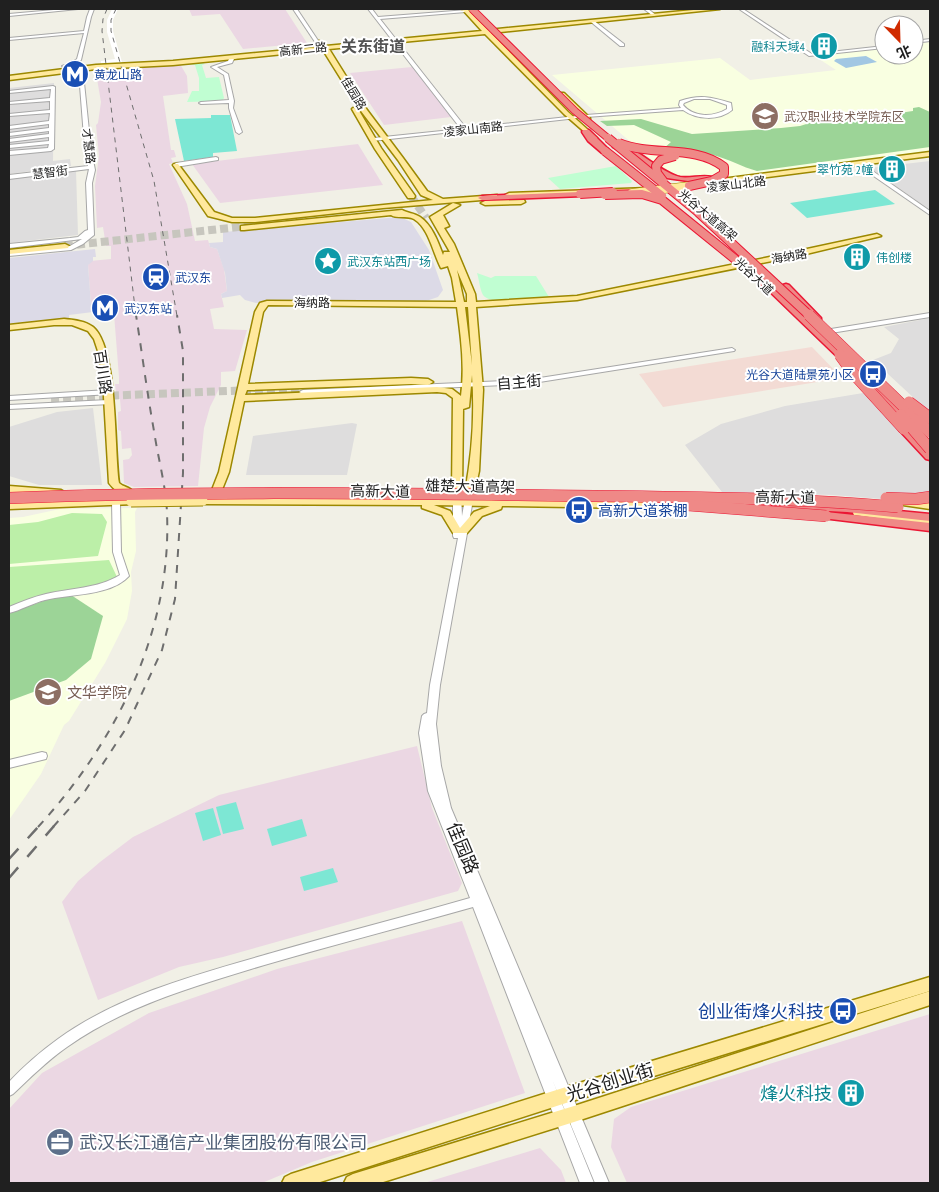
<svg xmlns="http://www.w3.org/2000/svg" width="939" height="1192" font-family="'PT Sans Narrow','Noto Sans SC',sans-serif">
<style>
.residential{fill:#dedddd}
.commercial{fill:#f3dbd4}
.industrial{fill:#ebd7e3}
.education{fill:#f9ffe1}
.grass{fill:#bcefa8}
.forest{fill:#9cd497}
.park{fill:#c0fed2}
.pitch{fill:#7de7d4}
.plaza{fill:#dcdae7}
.water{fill:#a2c7e3}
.pier{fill:#fff}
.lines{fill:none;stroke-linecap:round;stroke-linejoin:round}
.minor-tunnel{stroke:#c7c6be;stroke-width:8;stroke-dasharray:8 4;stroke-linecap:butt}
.major-tunnel{stroke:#c7c6be;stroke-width:8;stroke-dasharray:8 4;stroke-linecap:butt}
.minor-casing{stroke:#a7a7a7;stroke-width:2}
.major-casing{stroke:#9c8800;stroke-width:3}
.highway-casing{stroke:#eb1734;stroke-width:3}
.minor{fill:#fff;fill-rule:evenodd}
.major{fill:#ffe99d;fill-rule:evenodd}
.highway{fill:#ef8987;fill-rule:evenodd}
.rail-far2{stroke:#6e6e6e;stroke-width:1;stroke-dasharray:5 5;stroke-linecap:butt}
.rail-far1{stroke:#6e6e6e;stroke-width:2;stroke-dasharray:8 8;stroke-linecap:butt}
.rail{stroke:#6e6e6e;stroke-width:2.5;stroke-dasharray:14 14;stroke-linecap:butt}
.major-bridge-far1-casing{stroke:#9c8800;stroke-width:9;stroke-linecap:butt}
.major-bridge-casing{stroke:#9c8800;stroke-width:11;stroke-linecap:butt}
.highway-bridge-far2-casing{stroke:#eb1734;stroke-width:8;stroke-linecap:butt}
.highway-bridge-far1-casing{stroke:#eb1734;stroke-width:10;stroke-linecap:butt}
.highway-bridge-casing{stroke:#eb1734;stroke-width:12;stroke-linecap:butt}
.major-bridge-far1{stroke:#ffe99d;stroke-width:8}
.major-bridge{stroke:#ffe99d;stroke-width:9}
.highway-bridge-far2{stroke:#ef8987;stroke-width:6}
.highway-bridge-far1{stroke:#ef8987;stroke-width:8}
.highway-bridge{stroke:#ef8987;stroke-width:11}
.labels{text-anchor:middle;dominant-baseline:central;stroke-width:4;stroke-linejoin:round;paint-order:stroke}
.far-culture-label{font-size:12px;fill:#0d838f;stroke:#fff;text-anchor:end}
.far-street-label{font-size:12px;fill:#202020;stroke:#fff}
.far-transit-label{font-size:12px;fill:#164399;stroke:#fff;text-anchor:start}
.far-education-label{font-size:12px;fill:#785e54;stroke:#fff;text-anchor:start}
.street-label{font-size:15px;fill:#202020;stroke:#fff}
.transit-label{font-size:15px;fill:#164399;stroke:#fff;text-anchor:start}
.education-label{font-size:15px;fill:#785e54;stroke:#fff;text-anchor:start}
.far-district-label{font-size:16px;font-weight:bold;fill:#535353;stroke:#fff}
.near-street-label{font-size:18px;fill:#202020;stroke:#fff}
.near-transit-label{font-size:18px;fill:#164399;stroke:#fff;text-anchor:end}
.near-culture-label{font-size:18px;fill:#0d838f;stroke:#fff;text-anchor:end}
.near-service-label{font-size:18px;fill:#4e5e75;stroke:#fff;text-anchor:start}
</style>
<rect width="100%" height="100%" fill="#f1f0e6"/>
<!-- residential -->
<g class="residential">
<path d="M 54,83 L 53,161 L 70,159 L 71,166 L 9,174 L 9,88 Z"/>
<path d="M 930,161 L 930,210 L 870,168 Z"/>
<path d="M 76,171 L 78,235 L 9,243 L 9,179 Z"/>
<path d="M 930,318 L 930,413 L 873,360 L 891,353 L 899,339 L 884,327 Z"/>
<path d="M 869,392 L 930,450 L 930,503 L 833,495 L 722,492 L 685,445 L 721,424 L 785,406 Z"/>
<path d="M 93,408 L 102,485 L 39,485 L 9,476 L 9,427 L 57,412 Z"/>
<path d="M 352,423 L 357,424 L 347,475 L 246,475 L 253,436 Z"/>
</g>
<!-- commercial -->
<path class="commercial" d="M 812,347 L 842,378 L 663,407 L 639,374 Z"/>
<!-- industrial -->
<g class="industrial">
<path d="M 189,9 L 285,9 L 307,43 L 243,49 L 220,14 L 192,16 Z"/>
<path d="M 180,64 L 187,76 L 188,93 L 163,96 L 171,150 L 174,150 L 176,157 L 171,158 L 173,163 L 169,164 L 187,204 L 195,241 L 208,240 L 210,247 L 217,249 L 224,269 L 227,291 L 221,294 L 224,307 L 210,309 L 214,329 L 247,330 L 235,371 L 221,372 L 221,385 L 210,407 L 204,428 L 198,486 L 134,487 L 124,483 L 123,460 L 129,459 L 132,455 L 131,448 L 122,449 L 121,431 L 118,430 L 118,412 L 121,411 L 120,399 L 117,399 L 115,384 L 119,384 L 119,377 L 114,314 L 118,314 L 118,305 L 93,308 L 93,305 L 91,305 L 88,265 L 90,261 L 111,259 L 111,246 L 106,246 L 103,227 L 97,228 L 95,186 L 99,156 L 96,125 L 98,123 L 101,102 L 96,73 L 97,68 Z"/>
<path d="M 412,67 L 451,117 L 384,125 L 350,73 Z"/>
<path d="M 358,144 L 383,185 L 220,203 L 192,164 Z"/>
<path d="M 417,746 L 432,808 L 462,883 L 458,891 L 223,957 L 179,967 L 98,1000 L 62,902 L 78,881 L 100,862 L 133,837 L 219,795 Z"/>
<path d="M 462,921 L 525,1093 L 312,1162 L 262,1183 L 9,1183 L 9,1109 L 42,1073 L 149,1013 L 277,969 Z"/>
<path d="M 930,1014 L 930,1183 L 627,1183 L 611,1147 L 614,1119 L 631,1107 Z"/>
<path d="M 540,1148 L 561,1170 L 566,1183 L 424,1183 Z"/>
</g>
<!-- education -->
<g class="education">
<path d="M 930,42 L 930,151 L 679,183 L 552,75 L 720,58 L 750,80 L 836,70 L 813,55 L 884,47 L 884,55 L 914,55 L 914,44 Z"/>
<path d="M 137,508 L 135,512 L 136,551 L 131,572 L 132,591 L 127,619 L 105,663 L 69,721 L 64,725 L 41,774 L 9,820 L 9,518 L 23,517 L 60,509 Z"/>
</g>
<!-- grass -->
<g class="grass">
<path d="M 72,513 L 102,514 L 107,522 L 98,556 L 9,564 L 9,525 L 38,522 Z"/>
<path d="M 109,560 L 117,577 L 105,584 L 45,594 L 9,608 L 9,567 Z"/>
</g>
<!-- forest -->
<g class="forest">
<path d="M 919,107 L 930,112 L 930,147 L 757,171 C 742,167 729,159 713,155 C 697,152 679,151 663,149 L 671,142 L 634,125 L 607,126 L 600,121 L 641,119 L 692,134 L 781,128 L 800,126 L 816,121 L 877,114 C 889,120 900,112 913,111 L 913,108 Z"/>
<path d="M 71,595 L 103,616 L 91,659 L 66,680 L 9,701 L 9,613 L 49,599 Z"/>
</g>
<!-- park -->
<g class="park">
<path d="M 201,62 L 205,64 L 202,65 L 206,78 L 219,77 L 224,98 L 222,101 L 187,102 L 192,91 L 199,91 L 199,78 L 195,65 L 180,64 Z"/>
<path d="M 616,166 L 632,181 L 631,183 L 560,189 L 548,178 Z"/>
<path d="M 477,273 L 491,278 L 495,276 L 536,276 L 549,297 C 535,299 492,307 483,295 C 480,290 479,279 477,273 Z"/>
</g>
<!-- pitch -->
<g class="pitch">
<path d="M 211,115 L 230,115 L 237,151 L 213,153 L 213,157 L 184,161 L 175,119 L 211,118 Z"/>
<path d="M 875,190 L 895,204 L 807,218 L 790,203 Z"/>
<path d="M 236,802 L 244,829 L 223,834 L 216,807 Z"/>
<path d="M 213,808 L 221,835 L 203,841 L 195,813 Z"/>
<path d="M 302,819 L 307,836 L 272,846 L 267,829 Z"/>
<path d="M 333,868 L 338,882 L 304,891 L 300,877 Z"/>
</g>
<!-- plaza -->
<g class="plaza">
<path d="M 400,217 L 411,222 L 429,250 L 443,290 L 438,297 L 426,301 L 276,300 L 256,303 L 245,300 L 240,295 L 222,298 L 221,294 L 227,291 L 225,273 L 217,249 L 210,247 L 209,243 L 223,242 L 223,232 Z"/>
<path d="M 95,249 L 96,257 L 93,257 L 93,261 L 88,265 L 91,305 L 93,305 L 93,312 L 69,315 L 69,319 L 9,325 L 9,258 Z"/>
</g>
<!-- water -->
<path class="water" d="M 866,56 L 877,62 L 846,68 L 834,61 L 836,59 Z"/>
<!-- pier -->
<path class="pier" d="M 112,9 L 118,9 L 113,20 L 113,31 L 124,69 L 118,69 L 117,67 L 101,68 L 101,61 L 115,59 L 107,32 L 107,20 Z"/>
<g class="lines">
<!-- minor-tunnel -->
<path class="minor-tunnel" d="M 51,398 L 304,388"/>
<!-- major-tunnel -->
<g class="major-tunnel">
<path d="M 411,196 L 426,218"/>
<path d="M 250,224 L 303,218"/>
<path d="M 65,246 L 257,225"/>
</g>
<!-- minor casing -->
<g class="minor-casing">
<g id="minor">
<path d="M 65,9 L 78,9 L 9,16 L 9,14 Z"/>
<path d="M 90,9 L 94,9 L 91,17 L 81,60 L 75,65 L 64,67 L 62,66 L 71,63 L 77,59 L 84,33 L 9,40 L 9,38 L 84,31 L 87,17 Z"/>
<path d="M 293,9 L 297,9 L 319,42 L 315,42 Z"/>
<path d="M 368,9 L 372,9 L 378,17 L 467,10 L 466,12 L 380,19 L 466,128 L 586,115 L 681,108 L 679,105 L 680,101 C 700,94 711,97 731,103 L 732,110 C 719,121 697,120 683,110 L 586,117 L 372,141 L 372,139 L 374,138 L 461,129 ZM 694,99 L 710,99 L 727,105 L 727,109 C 714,117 694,118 683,105 L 684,103 Z"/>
<path d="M 644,9 L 648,9 L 656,15 L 653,16 Z"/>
<path d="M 739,9 L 743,9 L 812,54 L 884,46 L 884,48 L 809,56 Z"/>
<path d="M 591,20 L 593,20 L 624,44 L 624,46 L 620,46 L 591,22 Z"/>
<path d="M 930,39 L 930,41 L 914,43 L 914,41 Z"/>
<path d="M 238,55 L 240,57 L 234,59 L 232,63 L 217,67 L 228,74 L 234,101 L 233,108 L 242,132 L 239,134 L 236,132 L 229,108 L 229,103 L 201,104 L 199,103 L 201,102 L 229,100 L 224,75 L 211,67 L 228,61 L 230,57 Z"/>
<path d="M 94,66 L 96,67 L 96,68 L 87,70 L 83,73 L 91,150 L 95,170 L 92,183 L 94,235 L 83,244 L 71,250 L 9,256 L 9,252 L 70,246 L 82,239 L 9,248 L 9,244 L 70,238 L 78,237 L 85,231 L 88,230 L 86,183 L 89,169 L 9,179 L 9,175 L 88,166 L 85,150 L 79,73 L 83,68 Z"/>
<path d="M 53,86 L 55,87 L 54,149 L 51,151 L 9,155 L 9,151 L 48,148 L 49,144 L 9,148 L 9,145 L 49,141 L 49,137 L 9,142 L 9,139 L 49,134 L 49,131 L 9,136 L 9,133 L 49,128 L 49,124 L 9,129 L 9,126 L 49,121 L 50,113 L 9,116 L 9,114 L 50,110 L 50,101 L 9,104 L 9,102 L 50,98 L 51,89 L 9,93 L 9,91 Z"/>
<path d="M 216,157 L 218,158 L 218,160 L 176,167 L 173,165 L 176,163 Z"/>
<path d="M 864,165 L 930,211 L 930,215 L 862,168 L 862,166 Z"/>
<path d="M 930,313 L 930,317 L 831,333 L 828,331 L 831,329 Z"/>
<path d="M 732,348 L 735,350 L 734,351 L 527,384 L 303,394 L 299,392 L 303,390 L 527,380 Z"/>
<path d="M 108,390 L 111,390 L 111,394 L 9,400 L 9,396 Z"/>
<path d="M 108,400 L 111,400 L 111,404 L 9,409 L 9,405 Z"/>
<path d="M 454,492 L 457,492 L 461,494 L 462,516 L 466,494 L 470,492 L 474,494 L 440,685 L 436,724 L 441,766 L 451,808 L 609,1183 L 595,1183 L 552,1079 L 594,1183 L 580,1183 L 473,907 C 399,928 325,947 251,969 C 188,988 122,1008 67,1047 C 47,1061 31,1077 13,1094 L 9,1096 L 9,1082 C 24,1066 40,1052 58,1039 C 120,994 202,973 275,952 C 340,933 405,917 470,898 L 428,791 L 419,733 L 422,716 L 424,714 L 427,713 L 430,685 L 458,538 L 454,538 L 453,536 L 453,494 Z"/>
<path d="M 113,500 L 116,500 L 120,502 L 121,552 L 129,576 C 111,596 70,594 45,600 C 33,603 21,610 9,613 L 9,607 C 21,602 33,597 46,594 C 71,588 97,589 120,575 L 113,552 L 112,502 Z"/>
<path d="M 42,752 L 46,753 L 47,756 L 46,759 L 9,768 L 9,760 Z"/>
</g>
</g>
<!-- major casing -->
<g class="major-casing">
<g id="major">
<path d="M 462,9 L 467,9 L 488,30 L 704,9 L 720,9 L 491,33 L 568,112 L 597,138 L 597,140 L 595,141 L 564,114 L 485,34 L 329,49 L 367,110 L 403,158 L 427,191 L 443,199 L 497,195 L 497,199 L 494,199 L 383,208 L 255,222 L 232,222 L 208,216 L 173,165 L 174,164 L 178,164 L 214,212 L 232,218 L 255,218 L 433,200 L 421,195 L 398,160 L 361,111 L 323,50 L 173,65 L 96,69 L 9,80 L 9,76 L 96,65 L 173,61 L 320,47 L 316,43 L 319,41 L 326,46 L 482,31 Z"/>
<path d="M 560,93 L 564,93 L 590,118 L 590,120 L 586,120 L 560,95 Z"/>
<path d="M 353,108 L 358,109 L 381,148 L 415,196 L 414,198 L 408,198 L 375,149 L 352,109 Z"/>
<path d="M 930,152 L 930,156 L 706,185 L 702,183 L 706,181 Z"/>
<path d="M 649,188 L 650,190 L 646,192 L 509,197 L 505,195 L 509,193 Z"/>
<path d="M 524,200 L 525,202 L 521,204 L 485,205 L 481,203 L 485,201 Z"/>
<path d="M 453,203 L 460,205 L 443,215 L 449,226 L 444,228 L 454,244 L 475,294 L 476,302 L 577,296 L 765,258 L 877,234 L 881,236 L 802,255 L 577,300 L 476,307 L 483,390 L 479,471 L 474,494 L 466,494 L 465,492 C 472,455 475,413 472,375 L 469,407 L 463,409 L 462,492 L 461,494 L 453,494 L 452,492 L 453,398 L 446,393 L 437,392 L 244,401 L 229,472 L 221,492 L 213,492 L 212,490 L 219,472 L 255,312 L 260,303 L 267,301 L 456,302 L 452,278 L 448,266 L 441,268 C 433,253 429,228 414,219 C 406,215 397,219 391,215 L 244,230 L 241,230 L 241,226 L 402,210 C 407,213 414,213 420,217 C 432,225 438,242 443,255 L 444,252 L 450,252 L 430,217 ZM 457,270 L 467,294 L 467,302 L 464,302 ZM 268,305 L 457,307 C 461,337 465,366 461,396 L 452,389 L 437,387 L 245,395 L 247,390 L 411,384 L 428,385 L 433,382 L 428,379 L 411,378 L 248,384 L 263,312 ZM 465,307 L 468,307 L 472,365 Z"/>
<path d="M 65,244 L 69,246 L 68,248 L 9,254 L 9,250 Z"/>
<path d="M 64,319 C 74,320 85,321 93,327 C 118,348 114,448 119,483 C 123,487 130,487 133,492 L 132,494 C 122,496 114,490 109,483 L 103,380 L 98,351 L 94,339 L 88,331 L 72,325 L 54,325 L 9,330 L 9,325 Z"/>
<path d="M 9,486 L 61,490 L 66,493 L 61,496 L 9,492 Z"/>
<path d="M 290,497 L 697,503 L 702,506 L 697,509 L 502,506 L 501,509 L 482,516 L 467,533 L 453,533 L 442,515 L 422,508 L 422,505 L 203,504 L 198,501 L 203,498 ZM 434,505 L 490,506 L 474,512 L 460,528 L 450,511 Z"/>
<path d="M 131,499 L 135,500 L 136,502 L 135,504 L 9,509 L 9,503 Z"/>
<path d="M 900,499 L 930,503 L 930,509 L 896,504 L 895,502 Z"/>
<path d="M 858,510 L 930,519 L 930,525 L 854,515 L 853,513 L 854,511 Z"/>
<path d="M 930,977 L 930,991 L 566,1103 L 317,1183 L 282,1183 L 285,1177 L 291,1174 L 566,1087 Z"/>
<path d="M 930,991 L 930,1005 L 574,1122 L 380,1183 L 344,1183 L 347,1177 L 353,1174 L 574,1106 Z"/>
</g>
</g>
<!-- highway casing -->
<g class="highway-casing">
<g id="highway">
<path d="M 583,130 L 589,130 L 608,149 L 608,153 L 602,153 L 588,141 L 582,132 Z"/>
<path d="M 613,143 C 631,142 659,172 680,177 C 690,179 707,173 715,178 L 695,182 L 667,178 L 613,147 Z"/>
<path d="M 580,192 L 584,194 L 583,196 L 482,200 L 478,198 L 482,196 Z"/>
<path d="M 769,283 L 772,284 L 915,420 L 916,422 L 915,424 L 907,424 L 766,288 L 766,284 Z"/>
<path d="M 786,284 L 789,285 L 821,318 L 821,322 L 815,322 L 783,289 L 783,285 Z"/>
<path d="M 904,426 L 908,427 L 930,451 L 930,460 L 926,459 L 900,431 L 899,429 Z"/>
<path d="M 778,503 L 847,506 L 930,514 L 930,521 L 847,512 L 774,508 L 772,506 Z"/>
<path d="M 826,512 L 930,523 L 930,531 L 822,518 L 820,516 Z"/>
</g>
</g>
<!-- minor -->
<use href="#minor" class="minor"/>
<!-- major -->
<use href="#major" class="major"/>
<!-- highway -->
<use href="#highway" class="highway"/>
<!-- rail-far2 -->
<g class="rail-far2">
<path d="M 107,9 L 103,19 L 102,31 L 136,316"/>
<path d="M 116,9 L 111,20 L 111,31 L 154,181 L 177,316"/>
</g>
<!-- rail-far1 -->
<g class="rail-far1">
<path d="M 38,827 C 116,742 172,631 167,513 C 166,486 158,458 154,431 C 147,392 142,353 136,315"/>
<path d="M 53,827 L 85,791 L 125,730 L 162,650 L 175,599 L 183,473 L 183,351 L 177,315"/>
</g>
<!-- rail -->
<g class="rail">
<path d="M 9,859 L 39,826"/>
<path d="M 9,878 L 54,826"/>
</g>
<!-- major-bridge-far1 casing -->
<g class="major-bridge-far1-casing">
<path id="major-bridge-far1" d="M 632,193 L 689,186"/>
</g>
<!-- major-bridge casing -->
<g class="major-bridge-casing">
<path id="major-bridge" d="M 131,502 L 203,501"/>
</g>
<!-- highway-bridge-far2 casing -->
<g class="highway-bridge-far2-casing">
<path id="highway-bridge-far2" d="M 472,9 L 575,111 L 609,139"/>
</g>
<!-- highway-bridge-far1 casing -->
<g class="highway-bridge-far1-casing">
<g id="highway-bridge-far1">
<path d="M 608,138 L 698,212 L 810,316"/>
<path d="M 619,143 C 653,157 694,144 724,167 L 724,174 L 712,181 L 689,186"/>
<path d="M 605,151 L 662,196"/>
<path d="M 663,181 L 657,173 L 656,166 L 661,160 L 675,156"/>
<path d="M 580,194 L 613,192"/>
<path d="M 605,195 L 642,194 L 662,200 L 767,285"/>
</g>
</g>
<!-- highway-bridge casing -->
<g class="highway-bridge-casing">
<g id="highway-bridge">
<path d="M 809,315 L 930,432"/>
<path d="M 840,355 L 853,373 L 904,429"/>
<path d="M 909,402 L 930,418"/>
<path d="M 901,415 L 930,449"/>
<path d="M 9,498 C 179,491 348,493 518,495 C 645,497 772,496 898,507"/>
<path d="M 886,498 L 916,499 L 930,497"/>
<path d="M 687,505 L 826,516"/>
</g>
</g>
<!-- major-bridge-far1 -->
<use href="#major-bridge-far1" class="major-bridge-far1"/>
<!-- major-bridge -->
<use href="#major-bridge" class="major-bridge"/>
<!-- highway-bridge-far2 -->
<use href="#highway-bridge-far2" class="highway-bridge-far2"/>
<!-- highway-bridge-far1 -->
<use href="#highway-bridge-far1" class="highway-bridge-far1"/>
<!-- highway-bridge -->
<use href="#highway-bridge" class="highway-bridge"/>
</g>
<!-- icons -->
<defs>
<g id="building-disc" transform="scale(1.4375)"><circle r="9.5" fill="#0f9aa8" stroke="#fff"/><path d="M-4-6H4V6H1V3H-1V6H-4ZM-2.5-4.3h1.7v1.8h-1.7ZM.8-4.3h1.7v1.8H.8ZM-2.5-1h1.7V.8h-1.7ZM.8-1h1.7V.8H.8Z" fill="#fff"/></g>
<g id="metro-disc" transform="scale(1.4375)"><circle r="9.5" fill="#1a4fb4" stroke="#fff"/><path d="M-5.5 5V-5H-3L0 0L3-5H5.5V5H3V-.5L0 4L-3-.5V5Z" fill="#fff"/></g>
<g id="university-disc" transform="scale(1.4375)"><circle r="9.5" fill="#8d6e63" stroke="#fff"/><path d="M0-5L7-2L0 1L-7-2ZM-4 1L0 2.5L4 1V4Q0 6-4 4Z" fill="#fff"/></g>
<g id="sight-disc" transform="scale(1.4375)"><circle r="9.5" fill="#0f9aa8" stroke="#fff"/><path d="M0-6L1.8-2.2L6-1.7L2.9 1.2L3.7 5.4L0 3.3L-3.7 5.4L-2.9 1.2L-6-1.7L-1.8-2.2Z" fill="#fff"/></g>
<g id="station-disc" transform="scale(1.4375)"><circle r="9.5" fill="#1a4fb4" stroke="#fff"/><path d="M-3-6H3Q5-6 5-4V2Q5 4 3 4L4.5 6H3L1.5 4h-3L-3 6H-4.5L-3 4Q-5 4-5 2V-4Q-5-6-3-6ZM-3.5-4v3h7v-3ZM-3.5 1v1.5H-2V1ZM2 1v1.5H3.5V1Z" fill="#fff"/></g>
<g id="bus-disc" transform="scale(1.4375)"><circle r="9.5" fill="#1a4fb4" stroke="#fff"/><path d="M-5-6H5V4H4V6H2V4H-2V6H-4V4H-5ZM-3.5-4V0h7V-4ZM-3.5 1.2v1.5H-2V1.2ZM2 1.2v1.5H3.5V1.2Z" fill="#fff"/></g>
<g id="office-disc" transform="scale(1.4375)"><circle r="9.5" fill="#5c6f8a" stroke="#fff"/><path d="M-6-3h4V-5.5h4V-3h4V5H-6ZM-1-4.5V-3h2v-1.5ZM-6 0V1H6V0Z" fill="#fff"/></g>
</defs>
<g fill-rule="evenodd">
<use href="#building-disc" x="824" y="46"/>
<use href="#metro-disc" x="75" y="74"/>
<use href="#university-disc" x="765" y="116"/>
<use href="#building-disc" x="892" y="169"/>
<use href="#building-disc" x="857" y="257"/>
<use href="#sight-disc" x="328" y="261"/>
<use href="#station-disc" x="156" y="277"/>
<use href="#metro-disc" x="105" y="308"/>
<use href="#bus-disc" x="873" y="374"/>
<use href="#bus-disc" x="579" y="510"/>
<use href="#university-disc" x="48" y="692"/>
<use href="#bus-disc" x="843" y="1011"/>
<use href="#building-disc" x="851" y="1093"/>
<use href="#office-disc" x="60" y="1142"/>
</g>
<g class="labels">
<!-- far-culture labels -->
<g class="far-culture-label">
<text x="805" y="46">融科天域4</text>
<text x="873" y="169">翠竹苑 2幢</text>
<text x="876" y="257" text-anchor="start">伟创楼</text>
<text x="347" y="261" text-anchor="start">武汉东站西广场</text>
</g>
<!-- far-street labels -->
<g class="far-street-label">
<text transform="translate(303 49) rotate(-6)">高新二路</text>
<text transform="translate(354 93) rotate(59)">佳园路</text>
<text transform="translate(473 129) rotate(-6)">凌家山南路</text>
<text transform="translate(89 146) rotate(83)">才慧路</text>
<text transform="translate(50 172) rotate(-7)">慧智街</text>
<text transform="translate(736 184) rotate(-7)">凌家山北路</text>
<text transform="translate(708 215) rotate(40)">光谷大道高架</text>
<text transform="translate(789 256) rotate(-10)">海纳路</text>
<text transform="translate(754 276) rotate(43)">光谷大道</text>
<text x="312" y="302">海纳路</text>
</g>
<!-- far-transit labels -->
<g class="far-transit-label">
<text x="94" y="74">黄龙山路</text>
<text x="175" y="277">武汉东</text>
<text x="124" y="308">武汉东站</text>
<text x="854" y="374" text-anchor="end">光谷大道陆景苑小区</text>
</g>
<!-- far-education labels -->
<g class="far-education-label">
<text x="784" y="116">武汉职业技术学院东区</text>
</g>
<!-- street labels -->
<g class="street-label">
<text transform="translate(103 372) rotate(81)">百川路</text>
<text transform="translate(519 382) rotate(-5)">自主街</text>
<text transform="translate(470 486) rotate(1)">雄楚大道高架</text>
<text transform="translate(380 491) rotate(1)">高新大道</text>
<text transform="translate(785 497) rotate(1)">高新大道</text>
</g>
<!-- transit labels -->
<g class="transit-label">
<text x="598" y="510">高新大道茶棚</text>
</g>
<!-- education labels -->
<g class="education-label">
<text x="67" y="692">文华学院</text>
</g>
<!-- far-district labels -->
<g class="far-district-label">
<text x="373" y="46">关东街道</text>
</g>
<!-- near-street labels -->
<g class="near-street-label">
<text transform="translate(463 848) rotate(67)">佳园路</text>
<text transform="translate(610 1082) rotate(-17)">光谷创业街</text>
</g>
<!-- near-transit labels -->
<g class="near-transit-label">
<text x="824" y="1011">创业街烽火科技</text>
</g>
<!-- near-culture labels -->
<g class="near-culture-label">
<text x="832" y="1093">烽火科技</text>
</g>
<!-- near-service labels -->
<g class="near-service-label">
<text x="79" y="1142">武汉长江通信产业集团股份有限公司</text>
</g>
</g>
<!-- border -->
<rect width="939" height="1192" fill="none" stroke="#202020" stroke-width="20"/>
<!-- north arrow -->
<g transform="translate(899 40) rotate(157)"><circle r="24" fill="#ffffff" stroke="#a6a6a6"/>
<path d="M0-4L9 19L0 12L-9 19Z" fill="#d02b00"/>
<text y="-8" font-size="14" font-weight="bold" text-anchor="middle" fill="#202020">北</text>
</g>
</svg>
